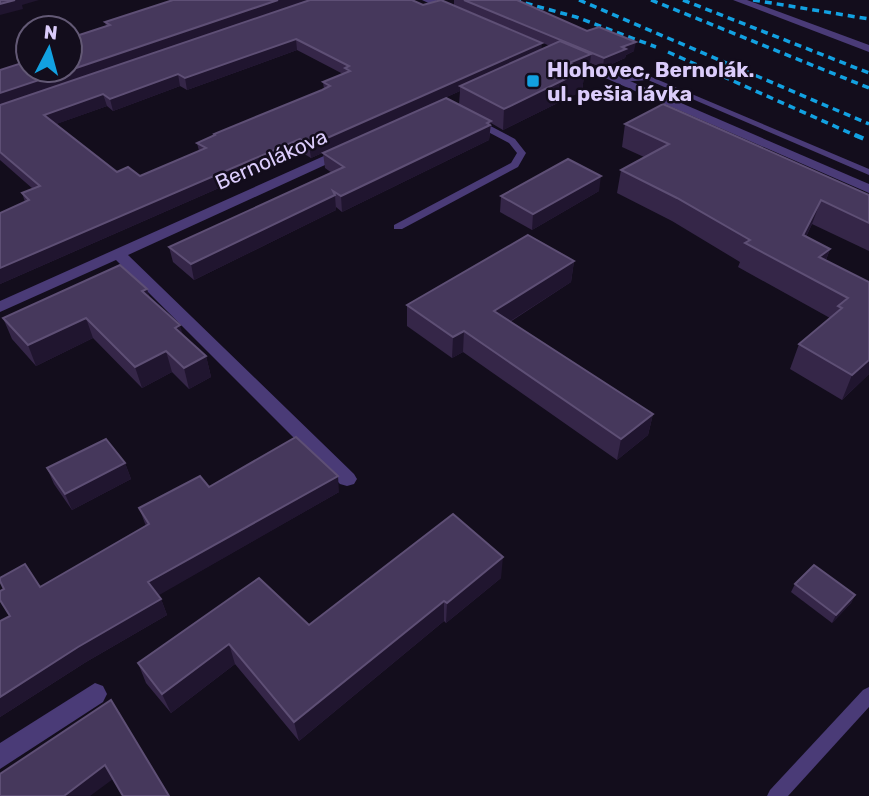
<svg xmlns="http://www.w3.org/2000/svg" width="869" height="796" font-family="Rubik,sans-serif">
<style>
.lines{fill:none;stroke-linecap:round;stroke-linejoin:round}
.service{fill:#4a3b77;fill-rule:evenodd}
.minor{fill:#4a3b77;fill-rule:evenodd}
.rail-far1{stroke:#12a1e1;stroke-width:3.5;stroke-dasharray:7 5;stroke-linecap:butt}
.rail{stroke:#12a1e1;stroke-width:4.5;stroke-dasharray:9 7;stroke-linecap:butt}
.wall{fill:#352648;fill-rule:evenodd}
.shaded-wall{fill:#20152f}
.building{fill:#46385c;stroke:#5e4f75;stroke-width:2;fill-rule:evenodd}
.poi-dot{fill:#12a1e1;stroke:#130d1c;stroke-width:2.5}
.labels{text-anchor:middle;dominant-baseline:central;stroke-width:5;stroke-linejoin:round;paint-order:stroke}
.far-poi-label{font-size:21px;font-weight:bold;fill:#dbccfb;stroke:#130d1c;text-anchor:start}
.far-street-label{font-size:21px;fill:#dbccfb;stroke:#130d1c}
</style>
<rect width="100%" height="100%" fill="#130d1c"/>
<g class="lines">
<!-- service -->
<g class="service">
<path d="M 649,76 L 869,169 L 869,175 L 648,80 L 620,82 L 616,80 L 620,78 Z"/>
<path d="M 473,120 L 479,120 L 515,139 L 526,153 L 518,167 L 402,229 L 394,229 L 394,225 L 511,163 L 517,153 L 509,143 L 473,124 Z"/>
<path d="M 869,687 L 869,707 L 788,796 L 767,796 L 770,790 L 863,690 Z"/>
</g>
<!-- minor -->
<g class="minor">
<path d="M 422,0 L 436,0 L 459,11 L 450,13 Z"/>
<path d="M 733,0 L 747,0 L 869,45 L 869,52 Z"/>
<path d="M 564,56 L 572,56 L 869,184 L 869,193 L 564,60 Z"/>
<path d="M 344,147 L 349,148 L 349,154 L 128,255 L 354,474 L 357,479 L 354,484 L 347,486 L 340,484 L 116,260 L 0,312 L 0,301 Z"/>
<path d="M 95,683 L 103,686 L 107,694 L 103,702 L 0,769 L 0,743 Z"/>
</g>
<!-- rail-far1 -->
<g class="rail-far1">
<path d="M 514,0 L 576,17 L 656,47"/>
<path d="M 579,0 L 869,124"/>
<path d="M 651,0 L 869,88"/>
<path d="M 683,0 L 869,73"/>
<path d="M 753,0 L 869,19"/>
<path d="M 668,52 L 859,137"/>
</g>
<!-- rail -->
<path class="rail" d="M 855,135 L 869,141"/>
</g>
<!-- wall -->
<g class="wall">
<path d="M 454,0 L 517,0 L 634,51 L 626,55 L 625,58 L 603,68 L 590,63 L 589,74 L 584,76 L 582,91 L 503,130 L 491,123 L 489,140 L 342,212 L 336,207 L 336,210 L 194,280 L 173,262 L 169,247 L 332,173 L 325,168 L 323,153 L 459,105 L 460,91 L 311,158 L 301,152 L 0,284 L 0,213 L 25,202 L 22,193 L 33,189 L 0,160 L 0,70 L 25,62 L 22,53 L 28,51 L 28,70 L 106,26 L 105,22 L 423,5 L 542,49 L 550,46 L 454,5 ZM 297,50 L 343,74 L 323,82 L 324,89 L 214,134 L 214,136 L 197,143 L 199,151 L 140,176 L 117,172 L 56,124 L 107,106 L 113,111 L 180,86 L 187,90 Z"/>
<path d="M 625,124 L 869,195 L 869,251 L 812,224 L 806,237 L 830,249 L 826,260 L 869,282 L 869,374 L 842,400 L 790,369 L 799,344 L 830,318 L 738,267 L 740,262 L 672,221 L 617,193 L 621,170 L 644,157 L 622,147 Z"/>
<path d="M 599,191 L 532,230 L 500,212 L 501,196 Z"/>
<path d="M 574,261 L 571,282 L 510,322 L 653,414 L 648,435 L 617,460 L 463,352 L 452,358 L 407,326 L 407,305 Z"/>
<path d="M 147,289 L 149,297 L 183,336 L 206,356 L 211,377 L 189,389 L 172,372 L 142,388 L 93,338 L 36,366 L 12,339 L 3,318 Z"/>
<path d="M 125,463 L 131,479 L 72,510 L 54,484 L 47,468 Z"/>
<path d="M 209,487 L 339,492 L 158,595 L 161,599 L 167,615 L 86,662 L 0,717 L 0,621 L 10,616 L 40,587 L 146,526 L 139,508 Z"/>
<path d="M 501,578 L 446,623 L 444,621 L 299,741 L 235,664 L 171,713 L 146,683 L 138,663 L 309,625 Z"/>
<path d="M 795,584 L 855,595 L 851,603 L 832,623 L 791,592 Z"/>
</g>
<!-- shaded-wall -->
<g class="shaded-wall">
<path d="M 15,0 L 39,0 L 22,5 L 23,9 L 0,15 L 0,4 Z"/>
<path d="M 278,0 L 311,0 L 0,106 L 0,93 Z"/>
<path d="M 296,39 L 297,50 L 187,90 L 185,78 Z"/>
<path d="M 636,42 L 634,51 L 626,55 L 625,58 L 603,68 L 604,58 L 622,47 Z"/>
<path d="M 542,43 L 541,54 L 460,86 L 460,91 L 311,158 L 309,146 Z"/>
<path d="M 591,54 L 589,74 L 584,76 L 582,91 L 503,130 L 504,109 L 569,63 Z"/>
<path d="M 178,74 L 180,86 L 113,111 L 110,99 Z"/>
<path d="M 103,94 L 107,106 L 48,127 L 44,115 Z"/>
<path d="M 491,121 L 489,140 L 342,212 L 341,196 Z"/>
<path d="M 300,139 L 301,152 L 0,284 L 0,268 Z"/>
<path d="M 601,176 L 599,191 L 532,230 L 533,214 Z"/>
<path d="M 335,195 L 336,210 L 194,280 L 191,264 Z"/>
<path d="M 821,200 L 812,224 L 795,259 L 803,235 Z"/>
<path d="M 830,249 L 821,273 L 819,257 Z"/>
<path d="M 574,261 L 571,282 L 493,332 L 494,311 Z"/>
<path d="M 147,289 L 152,309 L 142,291 Z"/>
<path d="M 86,318 L 93,338 L 36,366 L 28,345 Z"/>
<path d="M 180,325 L 186,346 L 175,328 Z"/>
<path d="M 464,331 L 463,352 L 452,358 L 453,337 Z"/>
<path d="M 166,351 L 172,372 L 142,388 L 135,367 Z"/>
<path d="M 206,356 L 211,377 L 189,389 L 184,368 Z"/>
<path d="M 869,360 L 869,374 L 842,400 L 852,375 Z"/>
<path d="M 653,414 L 648,435 L 617,460 L 621,439 Z"/>
<path d="M 125,463 L 131,479 L 72,510 L 65,494 Z"/>
<path d="M 338,476 L 339,492 L 154,598 L 148,582 Z"/>
<path d="M 503,557 L 501,578 L 446,623 L 447,603 Z"/>
<path d="M 855,595 L 851,603 L 832,623 L 836,615 Z"/>
<path d="M 161,599 L 167,615 L 86,662 L 0,717 L 0,697 L 78,647 Z"/>
<path d="M 444,601 L 444,621 L 299,741 L 294,722 Z"/>
<path d="M 229,644 L 235,664 L 171,713 L 162,694 Z"/>
<path d="M 105,765 L 113,779 L 90,796 L 64,796 Z"/>
</g>
<!-- building -->
<g class="building">
<path d="M 0,0 L 15,0 L 0,4 Z"/>
<path d="M 173,0 L 278,0 L 70,70 L 70,38 L 110,25 L 105,22 Z"/>
<path d="M 310,0 L 412,0 L 423,5 L 441,0 L 542,43 L 309,146 L 300,139 L 0,268 L 0,213 L 29,200 L 22,193 L 40,186 L 0,152 L 0,105 ZM 296,39 L 349,66 L 345,68 L 350,71 L 323,82 L 330,86 L 322,90 L 214,134 L 215,135 L 197,143 L 206,148 L 140,176 L 128,167 L 117,172 L 44,115 L 103,94 L 110,99 L 178,74 L 185,78 Z"/>
<path d="M 464,0 L 517,0 L 587,31 L 599,27 L 636,42 L 622,47 L 626,49 L 604,58 Z"/>
<path d="M 560,41 L 591,54 L 569,63 L 584,70 L 504,109 L 460,86 Z"/>
<path d="M 28,51 L 28,58 L 22,53 Z"/>
<path d="M 28,61 L 28,70 L 69,70 L 0,93 L 0,70 Z"/>
<path d="M 446,98 L 491,121 L 487,123 L 490,125 L 341,196 L 333,191 L 335,195 L 191,264 L 169,247 L 344,167 L 323,153 Z"/>
<path d="M 663,104 L 869,195 L 869,223 L 821,200 L 803,235 L 830,249 L 819,257 L 869,282 L 869,360 L 852,375 L 799,344 L 842,308 L 838,306 L 848,298 L 745,243 L 750,240 L 677,198 L 621,170 L 669,144 L 625,124 Z"/>
<path d="M 568,159 L 601,176 L 533,214 L 501,196 Z"/>
<path d="M 528,235 L 574,261 L 494,311 L 653,414 L 621,439 L 464,331 L 453,337 L 407,305 Z"/>
<path d="M 120,265 L 147,289 L 142,291 L 180,325 L 175,328 L 206,356 L 184,368 L 166,351 L 135,367 L 86,318 L 28,345 L 3,318 Z"/>
<path d="M 296,437 L 338,476 L 148,582 L 161,599 L 78,647 L 0,697 L 0,621 L 10,616 L 0,600 L 0,591 L 4,589 L 0,581 L 0,578 L 25,564 L 40,587 L 149,524 L 139,508 L 200,476 L 209,487 Z"/>
<path d="M 106,439 L 125,463 L 65,494 L 47,468 Z"/>
<path d="M 453,514 L 503,557 L 447,603 L 444,601 L 294,722 L 229,644 L 162,694 L 138,663 L 259,578 L 309,625 Z"/>
<path d="M 814,565 L 855,595 L 836,615 L 795,584 Z"/>
<path d="M 111,700 L 169,796 L 123,796 L 105,765 L 64,796 L 0,796 L 0,774 Z"/>
</g>
<!-- markers -->
<rect class="poi-dot" x="526" y="74" width="14" height="14" rx="3.5"/>
<g class="labels">
<!-- far-poi labels -->
<g class="far-poi-label">
<text x="547" y="69">Hlohovec, Bernolák.<tspan x="547" dy="24">ul. pešia lávka</tspan></text>
</g>
<!-- far-street labels -->
<g class="far-street-label">
<text transform="translate(271 159) rotate(-24)">Bernolákova</text>
</g>
</g>
<!-- north arrow -->
<g transform="translate(49 49) rotate(6)"><circle r="33" fill="#130d1c" stroke="#635975" stroke-width="2"/>
<path d="M0-5L12 26L0 18L-12 26Z" fill="#12a1e1"/>
<text y="-10" font-size="19" font-weight="bold" text-anchor="middle" fill="#dbccfb">N</text>
</g>
</svg>
